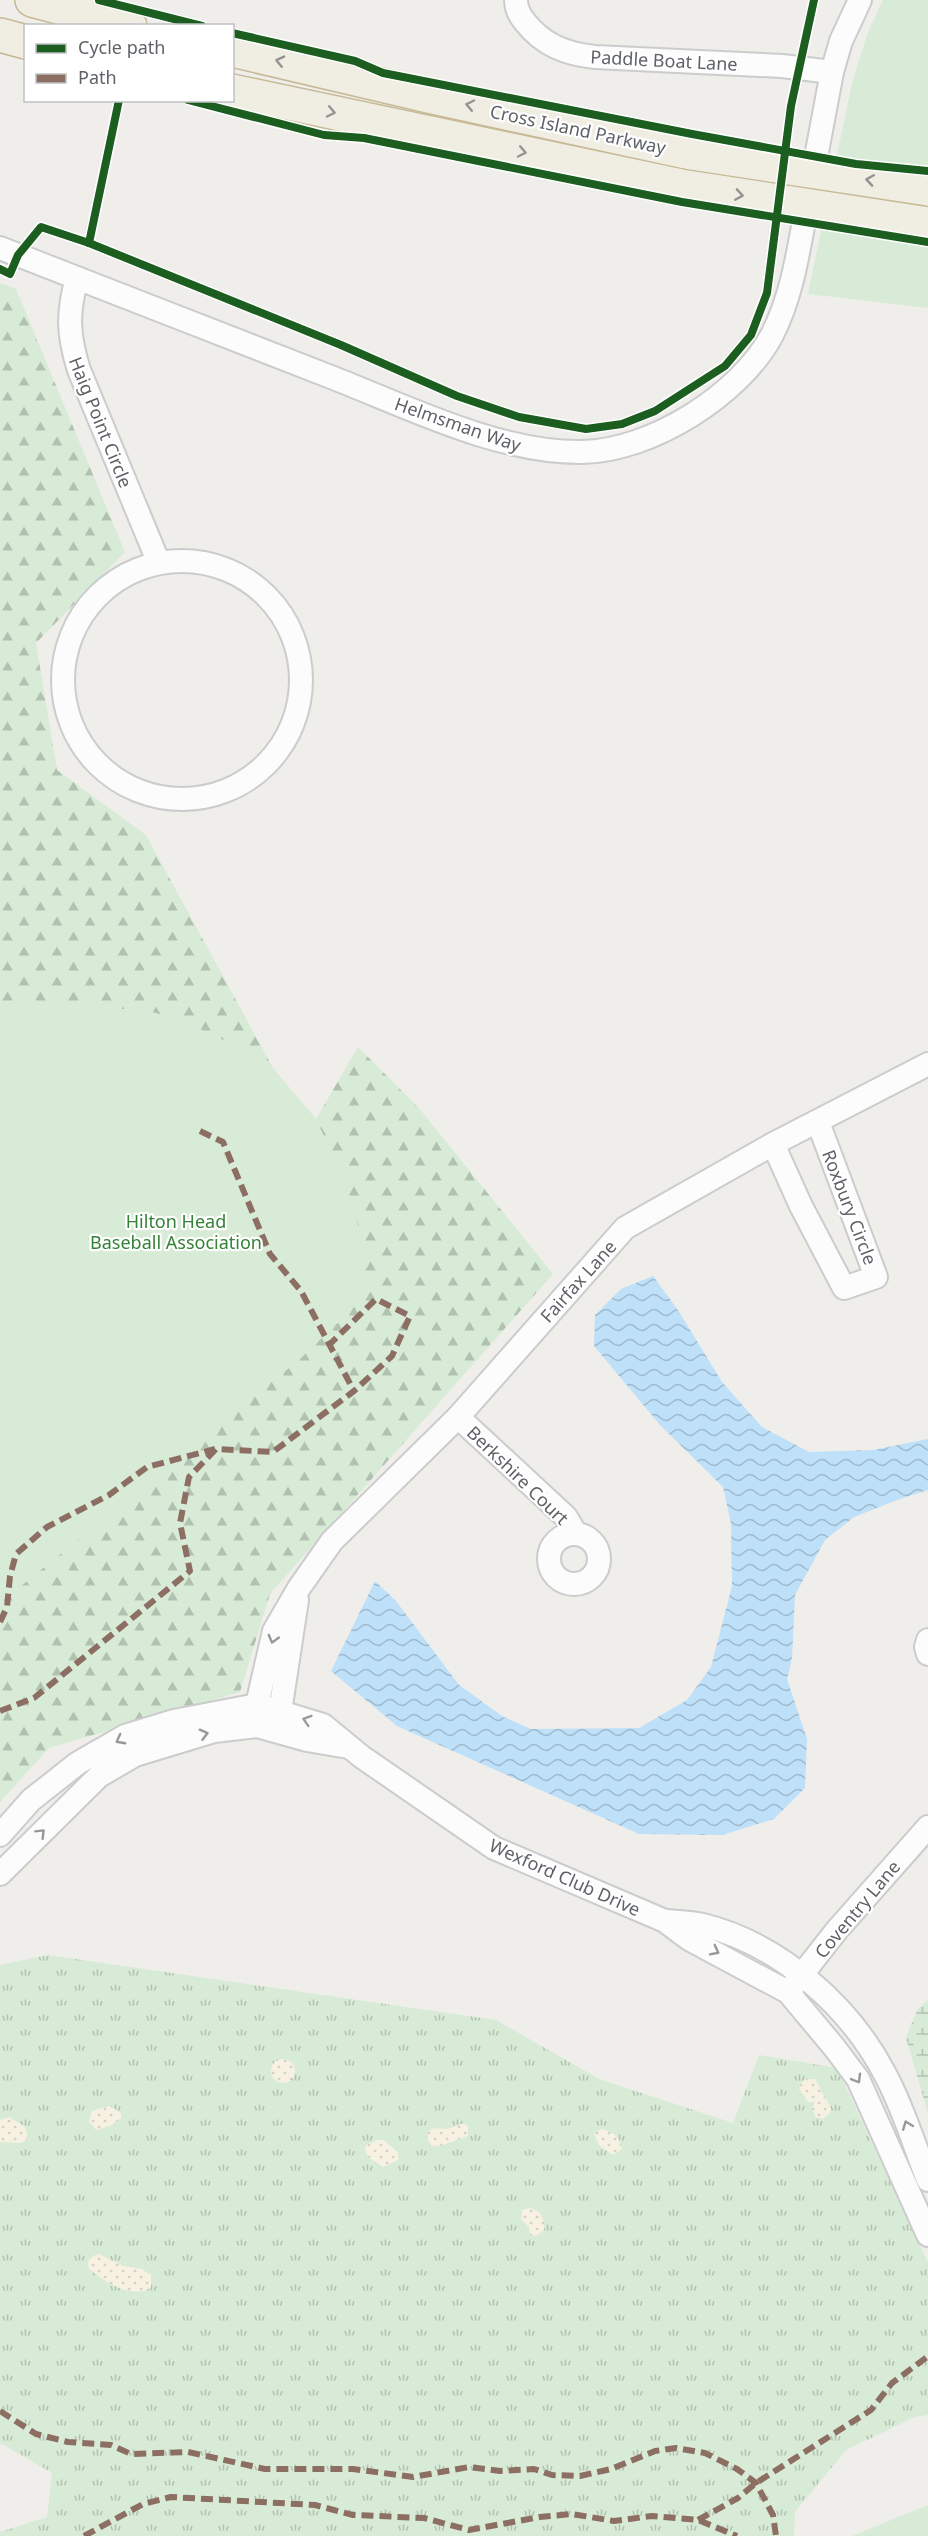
<svg xmlns="http://www.w3.org/2000/svg" width="928" height="2536" font-family="'Noto Sans',sans-serif">
<style>
.grass{fill:url(#grass-tufts)}
.forest{fill:url(#forest-firs)}
.wetland{fill:url(#wetland-marsh)}
.sand{fill:url(#sand-dots)}
.park{fill:#d8ebd6}
.water{fill:url(#water-waves)}
.lines{fill:none;stroke-linecap:round;stroke-linejoin:round}
.minor-casing{stroke:#cbcccc;stroke-width:26}
.motorway-casing{stroke:#c8b996;stroke-width:36}
.minor{stroke:#fdfcfc;stroke-width:22}
.motorway{stroke:#f0ede3;stroke-width:33}
.motorway-bridge-casing{stroke:#c8b996;stroke-width:36;stroke-linecap:butt}
.motorway-bridge{stroke:#f0ede3;stroke-width:33}
.quiet{stroke:#8d6e63;stroke-width:6;stroke-dasharray:12 6;stroke-linecap:butt}
.cycleway-casing{stroke:#fff;stroke-width:11}
.cycleway{stroke:#1b5e20;stroke-width:8}
.oneway{stroke:#929393}
.oneway2{stroke:#96999c}
.labels{text-anchor:middle;dominant-baseline:central;stroke-width:4.5;stroke-linejoin:round;paint-order:stroke}
.street-label{font-size:18px;fill:#5f6368;stroke:#fff}
.park-label{font-size:18px;fill:#348238;stroke:#fff}
</style>
<defs>
<pattern id="grass-tufts" width="24" height="20" patternUnits="userSpaceOnUse" patternTransform="scale(1.5)"><rect width="24" height="20" fill="#d8ebd6"/><path d="M3 7l-1-3M5 7V3M7 7l1-3M15 17l-1-3M17 17v-4M19 17l1-3" fill="none" stroke="#b2c2b1"/></pattern>
<pattern id="forest-firs" width="22" height="20" patternUnits="userSpaceOnUse" patternTransform="scale(1.5)"><rect width="22" height="20" fill="#d8ebd6"/><path d="M5 1l3.5 6h-7zM16 11l3.5 6h-7z" fill="#b2c2b1"/></pattern>
<pattern id="wetland-marsh" width="20" height="14" patternUnits="userSpaceOnUse" patternTransform="scale(1.5)"><rect width="20" height="14" fill="#d8ebd6"/><path d="M1 5h8M5 5V1M11 12h8M15 12V8" fill="none" stroke="#b2c2b1"/></pattern>
<pattern id="sand-dots" width="8" height="8" patternUnits="userSpaceOnUse" patternTransform="scale(1.5)"><rect width="8" height="8" fill="#f6f1e1"/><path d="M2 2h.1M6 6h.1" fill="none" stroke="#d5d1c4" stroke-width="1.8" stroke-linecap="round"/></pattern>
<pattern id="water-waves" width="16" height="10" patternUnits="userSpaceOnUse" patternTransform="scale(1.5)"><rect width="16" height="10" fill="#bfe0f9"/><path d="M0 5q4-4 8 0t8 0" fill="none" stroke="#9eb9cd"/></pattern>
</defs>
<rect width="100%" height="100%" fill="#efeeea"/>
<!-- grass -->
<path class="grass" d="M 48,1955 L 496,2020 L 599,2079 L 733,2123 L 759,2055 L 837,2068 L 928,2263 L 928,2415 L 915,2417 L 846,2450 L 795,2512 L 794,2536 L 0,2536 L 0,2532 L 47,2517 L 52,2473 L 0,2443 L 0,1965 Z"/>
<!-- forest -->
<g class="forest">
<path d="M 0,283 L 16,289 L 125,552 L 36,643 L 57,770 L 146,835 L 273,1068 L 216,1036 L 156,1013 L 98,1006 L 19,1007 L 0,1011 Z"/>
<path d="M 358,1047 L 418,1107 L 553,1274 L 270,1594 L 240,1692 L 49,1748 L 0,1802 L 0,1603 L 239,1408 L 345,1316 L 365,1250 L 316,1119 Z"/>
</g>
<!-- wetland -->
<path class="wetland" d="M 928,2000 L 928,2113 L 906,2038 L 917,2010 Z"/>
<!-- sand -->
<g class="sand">
<circle cx="283" cy="2071" r="12"/>
<path d="M 806,2079 L 815,2079 L 831,2108 L 831,2112 L 823,2119 L 816,2117 L 812,2109 L 815,2101 L 809,2103 L 799,2089 L 801,2083 Z"/>
<path d="M 110,2106 L 121,2113 L 121,2118 L 110,2126 L 96,2130 L 89,2121 L 92,2111 Z"/>
<path d="M 10,2117 C 18,2125 28,2122 27,2139 L 21,2143 L 0,2142 L 0,2120 Z"/>
<path d="M 460,2124 L 465,2124 L 468,2127 L 468,2136 L 440,2146 L 432,2146 L 428,2140 L 428,2132 L 433,2128 L 448,2129 Z"/>
<path d="M 601,2129 C 613,2132 619,2135 622,2149 L 613,2155 L 599,2145 L 594,2134 Z"/>
<path d="M 377,2140 L 383,2140 L 398,2152 L 398,2160 L 383,2167 C 374,2161 363,2157 366,2145 Z"/>
<path d="M 530,2208 L 539,2212 L 544,2221 L 544,2230 L 536,2236 L 530,2235 L 529,2227 L 521,2219 L 522,2210 Z"/>
<path d="M 99,2254 L 123,2266 L 142,2269 L 151,2275 L 151,2287 C 133,2301 104,2281 89,2269 L 88,2262 L 93,2256 Z"/>
</g>
<!-- park -->
<g class="park">
<path d="M 883,0 L 928,0 L 928,308 L 808,294 L 852,83 L 868,32 Z"/>
<path d="M 98,1006 L 156,1013 L 216,1036 L 273,1068 L 316,1119 L 345,1180 L 365,1250 L 363,1285 L 345,1316 L 300,1359 L 0,1603 L 0,1011 L 19,1007 Z"/>
<path d="M 928,2505 L 928,2536 L 852,2536 Z"/>
</g>
<!-- water -->
<path class="water" d="M 653,1276 L 678,1310 L 722,1382 L 762,1427 L 809,1452 L 873,1450 L 928,1439 L 928,1490 L 900,1499 L 854,1517 L 825,1540 L 795,1595 L 792,1658 L 787,1679 L 807,1739 L 805,1788 L 774,1819 L 722,1835 L 639,1834 L 397,1726 L 331,1671 L 375,1581 L 396,1601 L 459,1685 L 502,1716 L 531,1729 L 639,1728 L 687,1700 L 711,1667 L 732,1586 L 731,1523 L 723,1487 L 660,1425 L 594,1346 L 595,1315 L 621,1289 Z"/>
<g class="lines">
<!-- minor casing -->
<g class="minor-casing">
<g id="minor">
<path d="M 516,0 C 516,8 519,15 525,22 C 543,45 566,54 595,57 L 782,66 L 832,72"/>
<path d="M 0,248 C 112,292 224,335 336,379 C 412,409 500,453 582,452 C 651,451 740,395 772,335 C 792,296 798,253 806,210 C 815,164 823,118 832,72 L 841,41 L 860,0"/>
<path d="M 77,278 C 67,314 68,335 79,370 L 158,561"/>
<circle cx="182" cy="680" r="119"/>
<path d="M 773,1144 L 801,1206 L 844,1288 L 876,1277 L 818,1122"/>
<path d="M 458,1417 L 566,1517 L 576,1534"/>
<circle cx="574" cy="1559" r="25"/>
<path d="M 928,1640 L 926,1647 L 928,1654"/>
<path d="M 278,1725 L 297,1600"/>
<path d="M 257,1726 L 257,1705 L 274,1631 L 299,1588 L 332,1541 L 458,1417 L 625,1228 L 773,1144 L 928,1064"/>
<path d="M 0,1835 L 31,1800 L 78,1763 L 125,1736 L 174,1721 L 257,1705 L 323,1725 L 362,1757 L 494,1848 L 665,1921 L 689,1939 L 788,1992 L 834,2047 L 858,2079 L 928,2235"/>
<path d="M 0,1874 L 99,1776 L 135,1755 L 214,1731 L 257,1726 L 307,1740 L 348,1747"/>
<path d="M 666,1921 C 678,1922 691,1922 703,1925 C 779,1944 849,2005 885,2074 C 903,2107 914,2145 928,2180"/>
<path d="M 793,1986 L 837,1930 L 928,1827"/>
</g>
</g>
<!-- motorway casing -->
<g class="motorway-casing">
<g id="motorway">
<path d="M 32,0 L 130,26"/>
<path d="M 0,35 L 26,42"/>
<path d="M 232,50 L 428,96 L 691,153"/>
<path d="M 232,91 L 681,186"/>
</g>
</g>
<!-- minor -->
<use href="#minor" class="minor"/>
<!-- motorway -->
<use href="#motorway" class="motorway"/>
<!-- motorway-bridge casing -->
<g class="motorway-bridge-casing">
<g id="motorway-bridge">
<path d="M 691,153 L 928,189"/>
<path d="M 681,186 L 928,224"/>
</g>
</g>
<!-- motorway-bridge -->
<use href="#motorway-bridge" class="motorway-bridge"/>
<!-- quiet -->
<g class="quiet">
<path d="M 200,1131 L 223,1142 L 270,1254 L 301,1291 L 354,1391"/>
<path d="M 0,1622 L 7,1607 L 10,1576 L 16,1554 L 47,1527 L 109,1495 L 147,1467 L 215,1449"/>
<path d="M 0,1711 L 34,1698 L 190,1571 L 180,1523 L 189,1477 L 216,1449 L 273,1452 L 354,1391 L 392,1356 L 410,1316 L 376,1299 L 327,1347"/>
<path d="M 0,2411 L 36,2434 L 68,2442 L 111,2445 L 131,2454 L 188,2452 L 265,2469 L 353,2469 L 413,2477 L 469,2467 L 500,2471 L 534,2469 L 552,2475 L 580,2476 L 611,2469 L 655,2451 L 676,2448 L 705,2453 L 737,2469 L 756,2483 L 773,2515 L 776,2536"/>
<path d="M 698,2520 L 738,2498 L 756,2483 L 871,2410 L 892,2383 L 927,2357"/>
<path d="M 84,2536 L 143,2504 L 171,2497 L 315,2505 L 353,2515 L 424,2518 L 469,2530 L 540,2517 L 572,2514 L 614,2521 L 652,2516 L 698,2520 L 737,2536"/>
</g>
<!-- cycleway casing -->
<g class="cycleway-casing">
<g id="cycleway">
<path d="M 99,0 L 202,26"/>
<path d="M 232,33 L 355,61 L 383,73 L 692,134 L 856,164 L 928,171"/>
<path d="M 188,100 L 324,135 L 364,138 L 682,202 L 928,242"/>
<path d="M 89,243 L 119,100"/>
<path d="M 0,269 L 10,274 L 18,255 L 41,227 L 89,243 L 341,345 L 457,396 L 519,417 L 586,429 L 622,424 L 655,411 L 725,366 L 751,335 L 767,293 L 791,106 L 814,0"/>
</g>
</g>
<!-- cycleway -->
<use href="#cycleway" class="cycleway"/>
</g>
<!-- one-way arrows -->
<defs><path id="oneway-chevron" d="M-2-3.5L2.5 0L-2 3.5" fill="none" stroke-width="1.6" stroke-linecap="round" stroke-linejoin="round" transform="scale(1.5)"/></defs>
<g class="oneway">
<use href="#oneway-chevron" transform="translate(280 61) rotate(-167)"/>
<use href="#oneway-chevron" transform="translate(470 105) rotate(-168)"/>
<use href="#oneway-chevron" transform="translate(331 112) rotate(12)"/>
<use href="#oneway-chevron" transform="translate(522 152) rotate(12)"/>
<use href="#oneway-chevron" transform="translate(870 180) rotate(-171)"/>
<use href="#oneway-chevron" transform="translate(739 195) rotate(9)"/>
</g>
<g class="oneway2">
<use href="#oneway-chevron" transform="translate(273 1639) rotate(105)"/>
<use href="#oneway-chevron" transform="translate(307 1720) rotate(-162)"/>
<use href="#oneway-chevron" transform="translate(204 1734) rotate(-15)"/>
<use href="#oneway-chevron" transform="translate(120 1740) rotate(152)"/>
<use href="#oneway-chevron" transform="translate(41 1833) rotate(-45)"/>
<use href="#oneway-chevron" transform="translate(715 1951) rotate(27)"/>
<use href="#oneway-chevron" transform="translate(857 2079) rotate(60)"/>
<use href="#oneway-chevron" transform="translate(907 2125) rotate(-111)"/>
</g>
<g class="labels">
<!-- street labels -->
<g class="street-label">
<text transform="translate(664 60) rotate(3)">Paddle Boat Lane</text>
<text transform="translate(578 129) rotate(12)">Cross Island Parkway</text>
<text transform="translate(101 422) rotate(68)">Haig Point Circle</text>
<text transform="translate(458 424) rotate(19)">Helmsman Way</text>
<text transform="translate(850 1207) rotate(69)">Roxbury Circle</text>
<text transform="translate(578 1281) rotate(-48)">Fairfax Lane</text>
<text transform="translate(518 1475) rotate(44)">Berkshire Court</text>
<text transform="translate(565 1877) rotate(24)">Wexford Club Drive</text>
<text transform="translate(857 1909) rotate(-50)">Coventry Lane</text>
</g>
<!-- park labels -->
<g class="park-label">
<text x="176" y="1221">Hilton Head<tspan x="176" dy="21">Baseball Association</tspan></text>
</g>
</g>
<!-- legend -->
<rect x="24" y="24" width="210" height="78" fill="#ffffff" stroke="#bfc1c3" stroke-width="1.5"/>
<rect x="36" y="44" width="30" height="9" fill="#1b5e20" stroke="#bfc1c3" stroke-width="1.5"/>
<text x="78" y="54" font-size="18" fill="#5f6368">Cycle path</text>
<rect x="36" y="74" width="30" height="9" fill="#8d6e63" stroke="#bfc1c3" stroke-width="1.5"/>
<text x="78" y="84" font-size="18" fill="#5f6368">Path</text>
</svg>
